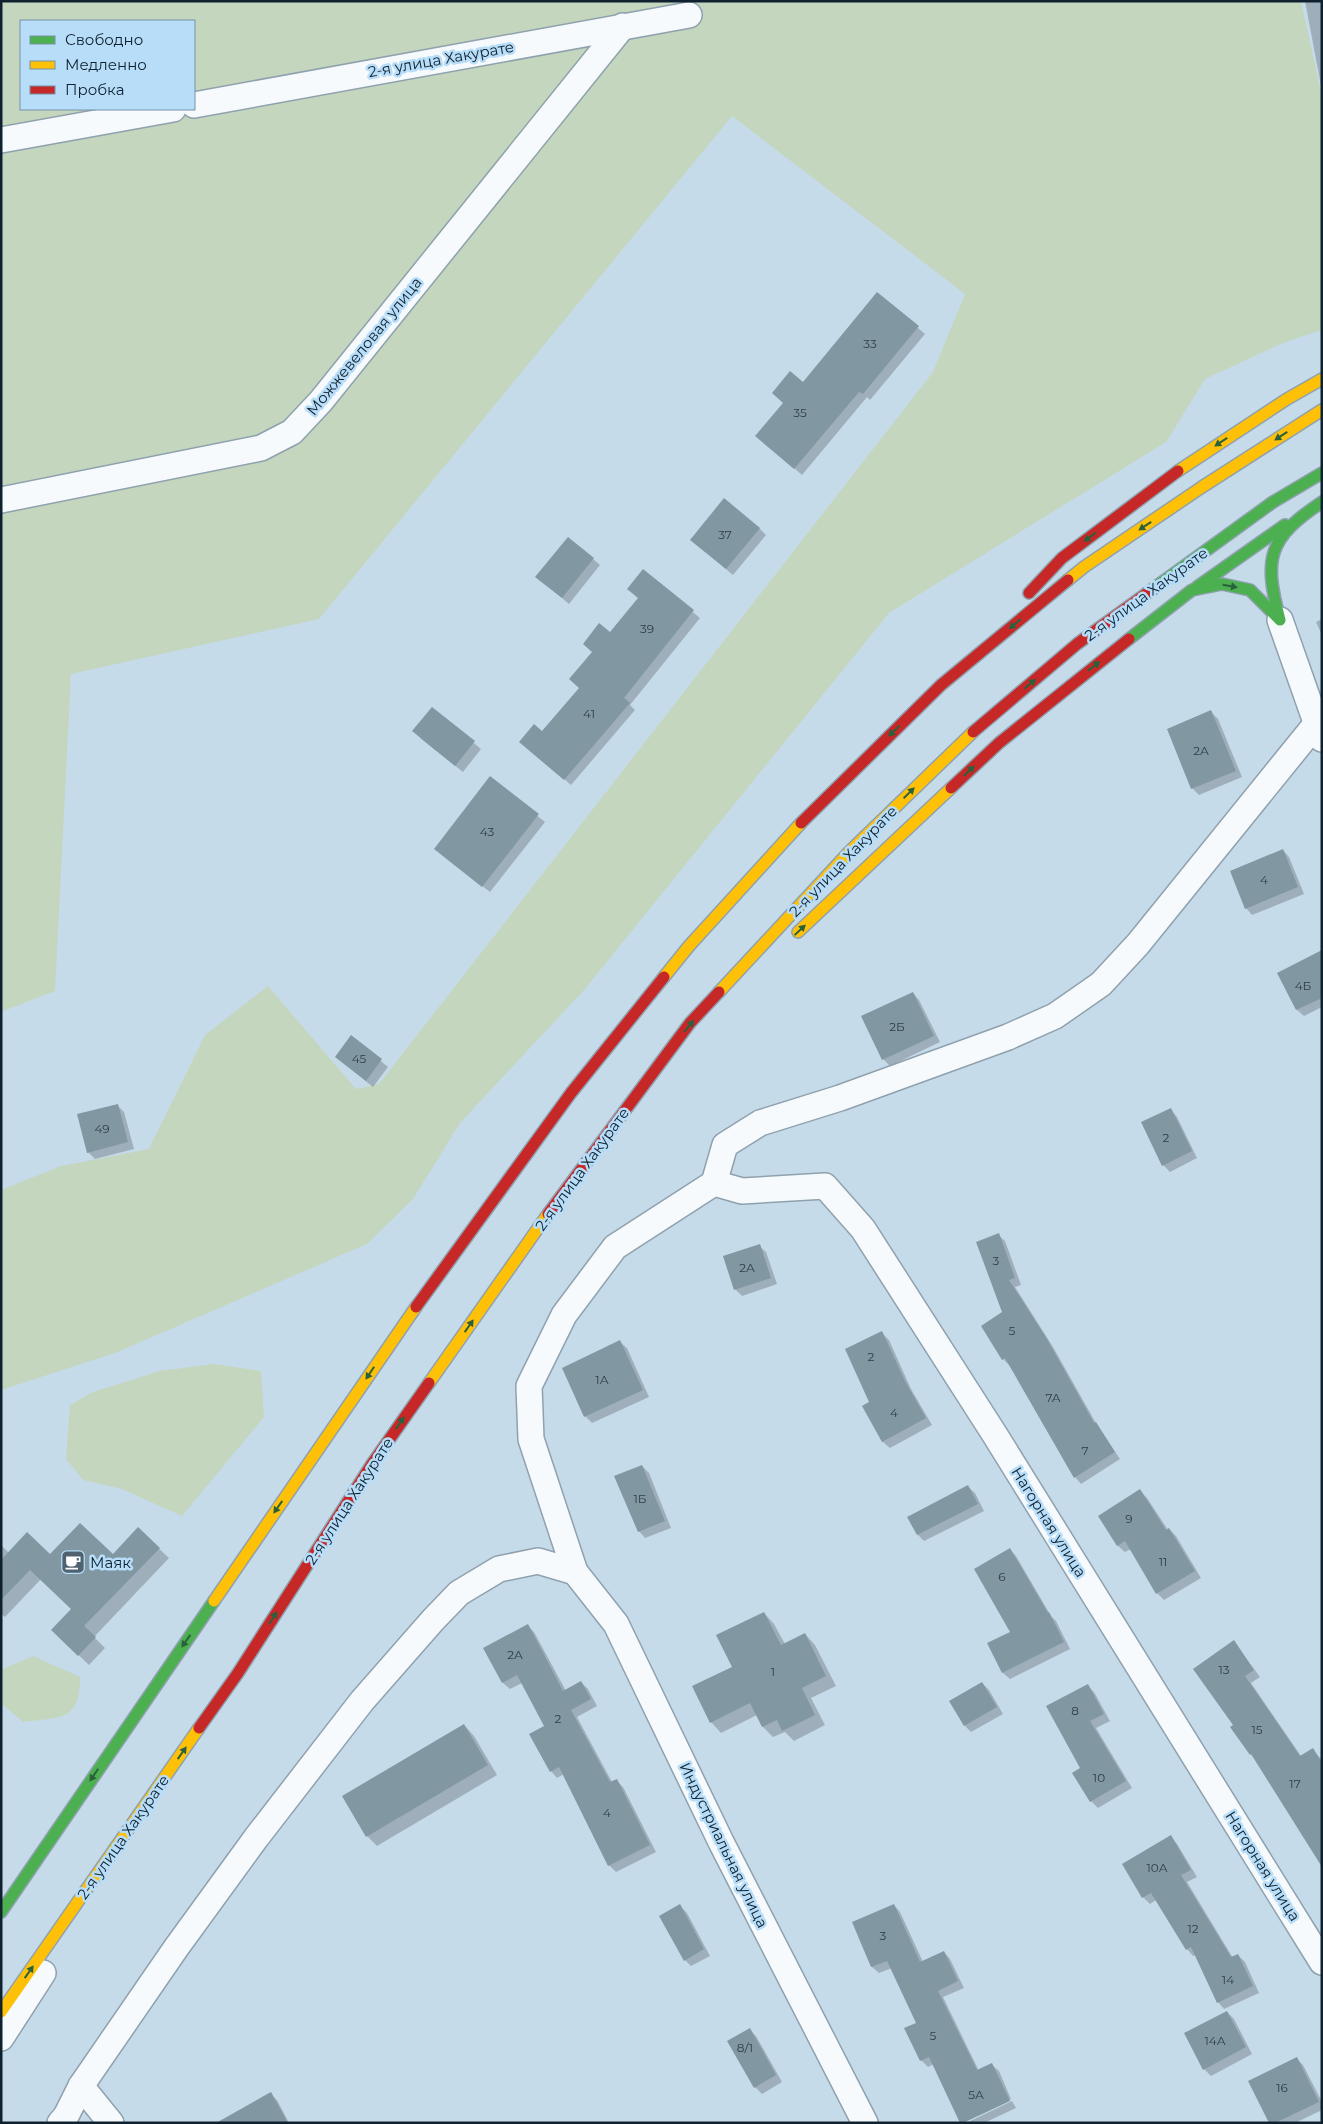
<svg xmlns="http://www.w3.org/2000/svg" width="1323" height="2124" font-family="Montserrat,sans-serif">
<style>
.green{fill:#c4d6be;fill-rule:evenodd}
.shadow{fill:#0003}
.building{fill:#8197a1}
.lines{fill:none;stroke-linecap:round;stroke-linejoin:round}
.street-casing{stroke:#8fa1ae;stroke-width:28}
.fast-casing{stroke:#8fa1ae;stroke-width:14}
.slow-casing{stroke:#8fa1ae;stroke-width:14}
.jam-casing{stroke:#8fa1ae;stroke-width:14}
.street{stroke:#f6fafc;stroke-width:25}
.fast{stroke:#4caf50;stroke-width:11}
.slow{stroke:#ffc107;stroke-width:11}
.jam{stroke:#c62828;stroke-width:11}
.oneway{fill:#2a613d}
.labels{text-anchor:middle;dominant-baseline:central;stroke-width:5;stroke-linejoin:round;paint-order:stroke}
.number-label{font-size:12px;fill:#2c3e4b}
.street-label{font-size:15px;fill:#0f212e;stroke:#b7ddf9}
.poi-label{font-size:15px;fill:#0f212e;stroke:#b7ddf9;text-anchor:start}
</style>
<rect width="100%" height="100%" fill="#c6dbea"/>
<!-- green -->
<g class="green">
<path d="M 1,1 L 1301,1 L 1322,97 L 1322,330 L 1285,342 L 1205,379 L 1166,442 L 889,613 L 584,990 L 460,1123 L 413,1199 L 367,1244 L 115,1353 L 1,1390 L 1,1190 L 61,1166 L 149,1149 L 205,1035 L 268,986 L 356,1089 L 379,1084 L 933,372 L 965,294 L 732,116 L 319,619 L 71,674 L 55,991 L 1,1012 ZM 21,21 L 194,21 L 194,109 L 21,109 Z"/>
<path d="M 214,1364 L 261,1371 L 264,1417 L 182,1516 L 122,1489 L 83,1480 L 66,1459 L 70,1405 L 93,1392 L 160,1371 Z"/>
<path d="M 33,1656 L 80,1677 C 80,1722 61,1717 23,1722 L 1,1703 L 1,1670 Z"/>
</g>
<!-- shadow -->
<g class="shadow">
<path d="M 1305,1 L 1322,1 L 1322,91 Z"/>
<path d="M 877,293 L 925,334 L 870,400 L 867,397 L 802,475 L 757,436 L 803,384 Z"/>
<path d="M 759,528 L 766,535 L 733,575 L 691,540 Z"/>
<path d="M 593,559 L 600,565 L 569,604 L 537,577 Z"/>
<path d="M 643,571 L 700,618 L 630,705 L 635,710 L 571,785 L 528,748 L 580,689 L 610,634 L 639,599 Z"/>
<path d="M 1322,619 L 1322,635 L 1316,622 Z"/>
<path d="M 432,708 L 481,749 L 463,772 L 420,738 Z"/>
<path d="M 1211,712 L 1218,719 L 1242,777 L 1199,795 L 1192,788 Z"/>
<path d="M 490,778 L 545,822 L 490,892 L 442,855 Z"/>
<path d="M 1283,850 L 1289,857 L 1304,894 L 1252,915 L 1246,908 Z"/>
<path d="M 1322,952 L 1322,1007 L 1304,1016 L 1297,1010 L 1279,974 Z"/>
<path d="M 913,993 L 919,1000 L 940,1042 L 890,1066 L 883,1059 Z"/>
<path d="M 352,1037 L 388,1067 L 373,1087 L 336,1057 Z"/>
<path d="M 117,1105 L 124,1112 L 134,1149 L 95,1159 L 88,1152 Z"/>
<path d="M 1171,1110 L 1177,1117 L 1197,1158 L 1170,1172 L 1163,1165 Z"/>
<path d="M 998,1235 L 1005,1241 L 1021,1285 L 1015,1287 L 1053,1347 L 1097,1425 L 1120,1459 L 1081,1484 L 1075,1477 L 1010,1366 L 1003,1359 L 1004,1313 Z"/>
<path d="M 759,1246 L 766,1252 L 777,1284 L 742,1296 L 736,1290 L 724,1257 Z"/>
<path d="M 882,1333 L 889,1340 L 911,1389 L 932,1425 L 890,1448 L 883,1442 L 864,1407 L 871,1402 Z"/>
<path d="M 620,1342 L 627,1348 L 649,1397 L 592,1423 L 585,1416 Z"/>
<path d="M 642,1466 L 649,1473 L 671,1528 L 645,1538 L 639,1531 Z"/>
<path d="M 968,1487 L 975,1493 L 984,1511 L 924,1541 L 918,1535 L 909,1517 Z"/>
<path d="M 1140,1491 L 1147,1498 L 1168,1530 L 1169,1529 L 1176,1536 L 1201,1578 L 1164,1600 L 1158,1594 L 1131,1549 L 1125,1552 L 1118,1546 L 1100,1516 Z"/>
<path d="M 138,1529 L 169,1558 L 94,1637 L 105,1648 L 89,1665 L 63,1640 L 73,1610 L 41,1579 L 5,1617 L 1,1614 L 1,1545 L 9,1553 L 50,1556 L 113,1556 Z"/>
<path d="M 1009,1549 L 1016,1556 L 1051,1616 L 1056,1621 L 1070,1649 L 1010,1679 L 1003,1673 L 989,1644 L 1012,1632 Z"/>
<path d="M 764,1613 L 774,1624 L 785,1644 L 805,1634 L 815,1645 L 836,1686 L 811,1698 L 825,1725 L 794,1741 L 785,1732 L 773,1737 L 763,1727 L 757,1715 L 721,1733 L 711,1722 L 733,1667 Z"/>
<path d="M 528,1626 L 534,1632 L 566,1691 L 581,1682 L 588,1689 L 597,1706 L 577,1717 L 612,1782 L 616,1780 L 623,1787 L 656,1852 L 616,1872 L 609,1865 L 564,1774 L 557,1778 L 551,1771 L 546,1726 L 522,1683 L 510,1689 L 503,1683 Z"/>
<path d="M 1234,1642 L 1260,1677 L 1251,1683 L 1301,1756 L 1312,1749 L 1322,1760 L 1322,1866 L 1255,1759 L 1251,1754 L 1234,1725 Z"/>
<path d="M 982,1683 L 989,1690 L 1003,1714 L 971,1732 L 965,1726 Z"/>
<path d="M 1087,1685 L 1094,1692 L 1110,1721 L 1096,1728 L 1132,1788 L 1098,1808 L 1091,1801 L 1082,1769 Z"/>
<path d="M 464,1725 L 474,1736 L 497,1775 L 377,1846 L 367,1836 Z"/>
<path d="M 1171,1837 L 1177,1844 L 1197,1877 L 1187,1882 L 1233,1958 L 1238,1955 L 1245,1962 L 1259,1993 L 1224,2009 L 1218,2002 L 1196,1955 L 1193,1956 L 1187,1949 L 1156,1900 L 1150,1904 L 1143,1897 L 1124,1864 Z"/>
<path d="M 894,1905 L 900,1912 L 923,1962 L 944,1952 L 950,1959 L 964,1988 L 943,1997 L 979,2071 L 992,2065 L 999,2071 L 1011,2099 L 963,2122 L 934,2064 L 928,2067 L 921,2060 L 917,2024 L 892,1968 L 879,1973 L 872,1967 L 853,1923 Z"/>
<path d="M 680,1906 L 687,1913 L 710,1956 L 691,1966 L 685,1960 Z"/>
<path d="M 1227,2012 L 1234,2019 L 1252,2054 L 1211,2076 L 1204,2069 Z"/>
<path d="M 749,2030 L 756,2036 L 782,2082 L 762,2094 L 755,2087 L 729,2041 Z"/>
<path d="M 1297,2059 L 1303,2065 L 1322,2102 L 1322,2110 L 1295,2123 L 1271,2123 Z"/>
<path d="M 270,2094 L 277,2100 L 289,2123 L 230,2123 Z"/>
<path d="M 1012,2101 L 1016,2108 L 984,2123 L 966,2123 Z"/>
</g>
<!-- building -->
<g class="building">
<path d="M 877,292 L 919,326 L 863,394 L 859,392 L 794,469 L 755,436 L 783,403 L 772,393 L 790,371 L 803,382 Z"/>
<path d="M 724,498 L 760,528 L 726,569 L 690,540 Z"/>
<path d="M 568,537 L 594,558 L 562,598 L 535,577 Z"/>
<path d="M 643,569 L 694,610 L 624,698 L 630,703 L 564,780 L 519,742 L 534,724 L 542,731 L 579,688 L 569,679 L 592,652 L 583,644 L 599,623 L 610,632 L 638,598 L 627,589 Z"/>
<path d="M 432,707 L 475,741 L 455,766 L 412,731 Z"/>
<path d="M 1211,710 L 1236,771 L 1191,789 L 1167,729 Z"/>
<path d="M 490,776 L 539,814 L 482,887 L 434,849 Z"/>
<path d="M 1283,849 L 1298,887 L 1245,909 L 1230,871 Z"/>
<path d="M 1322,950 L 1322,998 L 1296,1010 L 1277,973 Z"/>
<path d="M 913,992 L 934,1036 L 882,1060 L 861,1016 Z"/>
<path d="M 351,1035 L 382,1059 L 366,1081 L 335,1057 Z"/>
<path d="M 118,1104 L 128,1142 L 87,1153 L 77,1114 Z"/>
<path d="M 1171,1108 L 1192,1151 L 1162,1166 L 1141,1122 Z"/>
<path d="M 999,1233 L 1015,1278 L 1009,1280 L 1047,1339 L 1094,1423 L 1096,1422 L 1115,1452 L 1074,1478 L 1005,1358 L 1002,1360 L 981,1326 L 1002,1312 L 976,1242 Z"/>
<path d="M 760,1244 L 771,1278 L 734,1290 L 723,1256 Z"/>
<path d="M 882,1331 L 905,1381 L 926,1418 L 882,1442 L 862,1406 L 869,1402 L 845,1349 Z"/>
<path d="M 620,1340 L 643,1390 L 584,1417 L 562,1368 Z"/>
<path d="M 642,1465 L 665,1521 L 638,1532 L 614,1476 Z"/>
<path d="M 968,1485 L 978,1504 L 917,1535 L 907,1517 Z"/>
<path d="M 1140,1489 L 1166,1530 L 1169,1528 L 1195,1571 L 1156,1594 L 1125,1541 L 1117,1546 L 1098,1516 Z"/>
<path d="M 80,1523 L 113,1554 L 138,1527 L 160,1548 L 84,1626 L 96,1637 L 78,1656 L 51,1630 L 71,1609 L 30,1570 L 1,1600 L 1,1560 L 27,1532 L 50,1554 Z"/>
<path d="M 1010,1548 L 1048,1613 L 1049,1612 L 1064,1642 L 1002,1673 L 987,1643 L 1010,1632 L 974,1569 Z"/>
<path d="M 764,1612 L 781,1645 L 805,1633 L 826,1676 L 802,1688 L 815,1715 L 782,1731 L 777,1720 L 762,1727 L 750,1703 L 710,1723 L 692,1686 L 732,1667 L 716,1635 Z"/>
<path d="M 528,1624 L 563,1691 L 581,1681 L 591,1699 L 571,1710 L 610,1782 L 617,1779 L 650,1845 L 608,1866 L 559,1767 L 550,1772 L 529,1734 L 544,1726 L 517,1675 L 502,1683 L 483,1648 Z"/>
<path d="M 1234,1640 L 1254,1670 L 1245,1676 L 1300,1756 L 1313,1748 L 1322,1763 L 1322,1867 L 1251,1754 L 1250,1755 L 1230,1727 L 1233,1725 L 1193,1669 Z"/>
<path d="M 982,1682 L 997,1707 L 964,1726 L 949,1701 Z"/>
<path d="M 1088,1684 L 1104,1714 L 1090,1721 L 1126,1781 L 1090,1802 L 1072,1773 L 1080,1768 L 1046,1706 Z"/>
<path d="M 464,1724 L 488,1765 L 366,1837 L 342,1796 Z"/>
<path d="M 1171,1835 L 1191,1870 L 1181,1875 L 1231,1957 L 1238,1954 L 1253,1986 L 1217,2003 L 1191,1947 L 1186,1950 L 1151,1893 L 1142,1898 L 1122,1864 Z"/>
<path d="M 680,1904 L 704,1949 L 684,1961 L 659,1916 Z"/>
<path d="M 894,1904 L 920,1962 L 944,1951 L 958,1981 L 938,1991 L 977,2070 L 992,2063 L 1010,2101 L 963,2123 L 960,2123 L 929,2057 L 920,2061 L 904,2028 L 916,2023 L 887,1961 L 871,1967 L 852,1922 Z"/>
<path d="M 1227,2011 L 1246,2047 L 1203,2070 L 1184,2033 Z"/>
<path d="M 750,2028 L 776,2075 L 754,2088 L 727,2041 Z"/>
<path d="M 1297,2057 L 1319,2102 L 1275,2123 L 1269,2123 L 1248,2081 Z"/>
<path d="M 271,2092 L 288,2123 L 216,2123 Z"/>
</g>
<g class="lines">
<!-- street casing -->
<g class="street-casing">
<g id="street">
<path d="M 194,105 L 689,15"/>
<path d="M 1,140 L 173,109"/>
<path d="M 1,500 L 261,448 L 292,432 L 321,401 L 623,26"/>
<path d="M 1280,620 L 1322,739"/>
<path d="M 714,1183 L 742,1191 L 825,1186 L 863,1229 L 995,1435 L 1322,1962"/>
<path d="M 575,1572 L 616,1624 L 721,1842 L 865,2123"/>
<path d="M 1,2038 L 43,1973"/>
<path d="M 81,2086 L 111,2123"/>
<path d="M 60,2123 L 66,2116 L 81,2086 L 176,1948 L 256,1838 L 362,1701 L 433,1620 L 459,1593 L 499,1569 L 538,1561 L 575,1572 L 531,1439 L 529,1386 L 564,1315 L 615,1247 L 714,1183 L 725,1145 L 760,1123 L 840,1098 L 1008,1037 L 1055,1016 L 1101,984 L 1138,944 L 1316,724"/>
</g>
</g>
<!-- fast casing -->
<g class="fast-casing">
<g id="fast">
<path d="M 1197,587 L 1285,525"/>
<path d="M 1146,594 L 1273,502 L 1322,473"/>
<path d="M 1129,639 L 1192,590 L 1222,584 L 1250,590 L 1280,620 C 1263,558 1268,538 1322,502"/>
<path d="M 1,1912 L 214,1601"/>
</g>
</g>
<!-- slow casing -->
<g class="slow-casing">
<g id="slow">
<path d="M 1178,471 L 1287,399 L 1322,379"/>
<path d="M 1068,580 L 1084,567 L 1202,487 L 1322,410"/>
<path d="M 798,932 L 951,788"/>
<path d="M 664,977 L 689,946 L 801,823"/>
<path d="M 719,992 L 850,851 L 973,732"/>
<path d="M 429,1383 L 548,1214"/>
<path d="M 214,1601 L 416,1307"/>
<path d="M 1,2012 L 199,1728"/>
</g>
</g>
<!-- jam casing -->
<g class="jam-casing">
<g id="jam">
<path d="M 1029,593 L 1062,558 L 1178,471"/>
<path d="M 973,732 L 1077,644 L 1146,594"/>
<path d="M 951,788 L 999,743 L 1129,639"/>
<path d="M 801,823 L 941,685 L 1068,580"/>
<path d="M 548,1214 L 690,1023 L 719,992"/>
<path d="M 416,1307 L 571,1093 L 664,977"/>
<path d="M 199,1728 L 238,1673 L 372,1464 L 429,1383"/>
</g>
</g>
<!-- street -->
<use href="#street" class="street"/>
<!-- fast -->
<use href="#fast" class="fast"/>
<!-- slow -->
<use href="#slow" class="slow"/>
<!-- jam -->
<use href="#jam" class="jam"/>
</g>
<!-- one-way arrows -->
<defs><path id="oneway-solid" d="M-6-.8H1V-3.2L6.5 0L1 3.2V.8H-6Z" transform="scale(1.25)"/></defs>
<g class="oneway">
<use href="#oneway-solid" transform="translate(1281 436) rotate(147)"/>
<use href="#oneway-solid" transform="translate(1221 442) rotate(147)"/>
<use href="#oneway-solid" transform="translate(1145 526) rotate(146)"/>
<use href="#oneway-solid" transform="translate(1090 537) rotate(143)"/>
<use href="#oneway-solid" transform="translate(1230 586) rotate(10)"/>
<use href="#oneway-solid" transform="translate(1015 624) rotate(140)"/>
<use href="#oneway-solid" transform="translate(1094 666) rotate(-38)"/>
<use href="#oneway-solid" transform="translate(1030 684) rotate(-40)"/>
<use href="#oneway-solid" transform="translate(894 731) rotate(136)"/>
<use href="#oneway-solid" transform="translate(969 771) rotate(-43)"/>
<use href="#oneway-solid" transform="translate(909 793) rotate(-44)"/>
<use href="#oneway-solid" transform="translate(800 930) rotate(-43)"/>
<use href="#oneway-solid" transform="translate(689 1026) rotate(-51)"/>
<use href="#oneway-solid" transform="translate(469 1326) rotate(-55)"/>
<use href="#oneway-solid" transform="translate(370 1373) rotate(124)"/>
<use href="#oneway-solid" transform="translate(400 1423) rotate(-55)"/>
<use href="#oneway-solid" transform="translate(278 1507) rotate(125)"/>
<use href="#oneway-solid" transform="translate(273 1618) rotate(-57)"/>
<use href="#oneway-solid" transform="translate(186 1641) rotate(125)"/>
<use href="#oneway-solid" transform="translate(182 1753) rotate(-55)"/>
<use href="#oneway-solid" transform="translate(94 1775) rotate(124)"/>
<use href="#oneway-solid" transform="translate(29 1972) rotate(-55)"/>
</g>
<!-- icons -->
<defs>
<g id="cafe-square" transform="scale(1.25)"><rect x="-9" y="-9" width="18" height="18" rx="4" fill="#4f6270" stroke="#b7ddf9"/><path d="M-5.5-4.5H6V0H3Q3 3.5 0 3.5H-2.5Q-5.5 3.5-5.5 0ZM3-3.2v2h1.7v-2ZM-6 4.5H4V6H-6Z" fill="#fff"/></g>
</defs>
<g fill-rule="evenodd">
<use href="#cafe-square" x="73" y="1562"/>
</g>
<g class="labels">
<!-- number labels -->
<g class="number-label">
<text x="870" y="343">33</text>
<text x="800" y="412">35</text>
<text x="725" y="534">37</text>
<text x="647" y="628">39</text>
<text x="589" y="713">41</text>
<text x="1201" y="750">2А</text>
<text x="487" y="831">43</text>
<text x="1264" y="879">4</text>
<text x="1303" y="985">4Б</text>
<text x="897" y="1026">2Б</text>
<text x="359" y="1058">45</text>
<text x="102" y="1128">49</text>
<text x="1166" y="1137">2</text>
<text x="996" y="1260">3</text>
<text x="747" y="1267">2А</text>
<text x="1012" y="1330">5</text>
<text x="871" y="1356">2</text>
<text x="602" y="1379">1А</text>
<text x="1053" y="1397">7А</text>
<text x="894" y="1412">4</text>
<text x="1085" y="1450">7</text>
<text x="640" y="1498">1Б</text>
<text x="1129" y="1518">9</text>
<text x="1163" y="1561">11</text>
<text x="1002" y="1576">6</text>
<text x="515" y="1654">2А</text>
<text x="1224" y="1669">13</text>
<text x="773" y="1671">1</text>
<text x="1075" y="1710">8</text>
<text x="558" y="1718">2</text>
<text x="1257" y="1729">15</text>
<text x="1099" y="1777">10</text>
<text x="1295" y="1783">17</text>
<text x="607" y="1812">4</text>
<text x="1157" y="1867">10А</text>
<text x="1193" y="1928">12</text>
<text x="883" y="1935">3</text>
<text x="1228" y="1979">14</text>
<text x="933" y="2035">5</text>
<text x="1215" y="2040">14А</text>
<text x="745" y="2047">8/1</text>
<text x="1282" y="2087">16</text>
<text x="976" y="2094">5А</text>
</g>
<!-- street labels -->
<g class="street-label">
<text transform="translate(441 59) rotate(-10)">2-я улица Хакурате</text>
<text transform="translate(364 346) rotate(-51)">Можжевеловая улица</text>
<text transform="translate(1146 594) rotate(-36)">2-я улица Хакурате</text>
<text transform="translate(843 861) rotate(-46)">2-я улица Хакурате</text>
<text transform="translate(582 1169) rotate(-54)">2-я улица Хакурате</text>
<text transform="translate(349 1501) rotate(-57)">2-я улица Хакурате</text>
<text transform="translate(1049 1522) rotate(58)">Нагорная улица</text>
<text transform="translate(123 1837) rotate(-55)">2-я улица Хакурате</text>
<text transform="translate(724 1845) rotate(64)">Индустриальная улица</text>
<text transform="translate(1263 1866) rotate(58)">Нагорная улица</text>
</g>
<!-- poi labels -->
<g class="poi-label">
<text x="90" y="1562">Маяк</text>
</g>
</g>
<!-- border -->
<rect width="1323" height="2124" fill="none" stroke="#0f212e" stroke-width="5"/>
<!-- legend -->
<rect x="20" y="20" width="175" height="90" fill="#b7ddf9" stroke="#7492a8"/>
<rect x="30" y="36" width="25" height="8" fill="#4caf50" stroke="#7492a8"/>
<text x="65" y="45" font-size="15" fill="#0f212e">Свободно</text>
<rect x="30" y="61" width="25" height="8" fill="#ffc107" stroke="#7492a8"/>
<text x="65" y="70" font-size="15" fill="#0f212e">Медленно</text>
<rect x="30" y="86" width="25" height="8" fill="#c62828" stroke="#7492a8"/>
<text x="65" y="95" font-size="15" fill="#0f212e">Пробка</text>
</svg>
